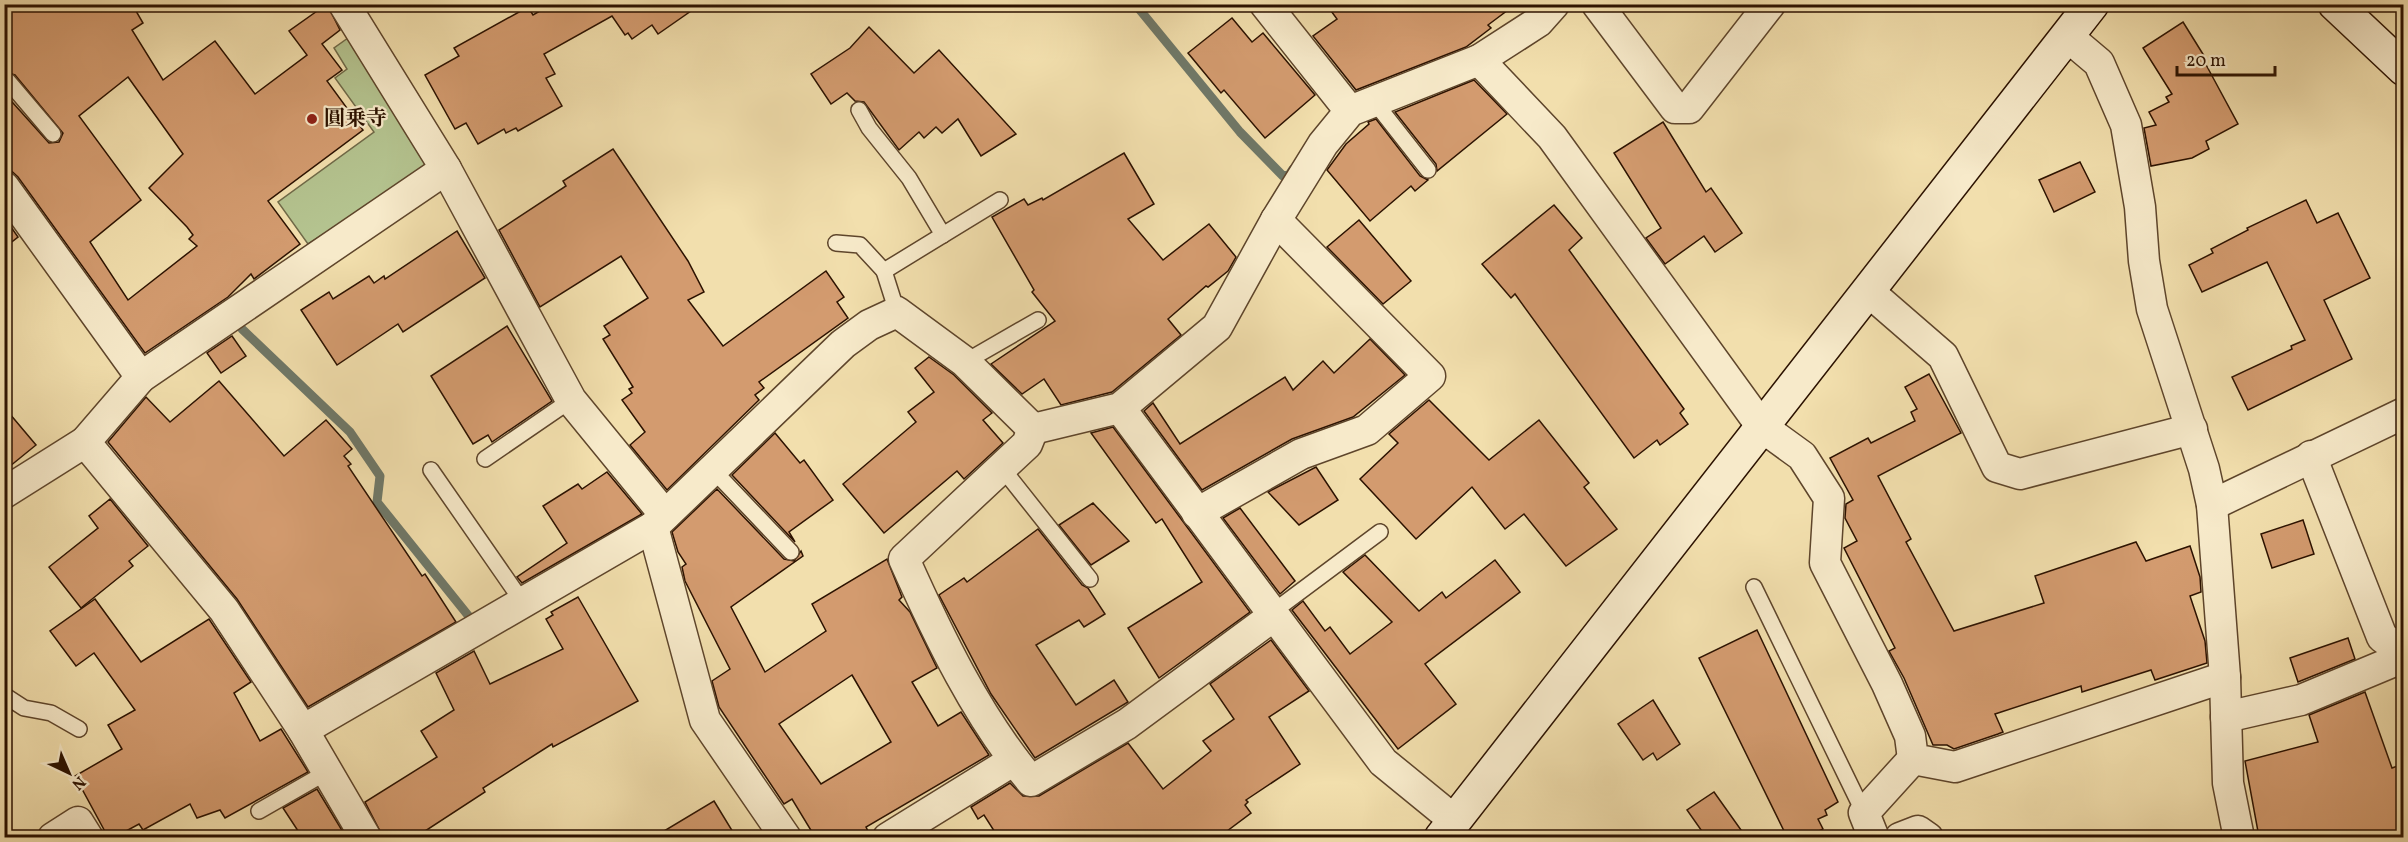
<svg xmlns="http://www.w3.org/2000/svg" width="2408" height="842" font-family="Vollkorn,'Noto Serif JP',serif">
<style>
.green{fill:#b4c38f;stroke:#706a48;stroke-width:1.5}
.lines{fill:none;stroke-linecap:round;stroke-linejoin:round}
.stream{stroke:#6f7868;stroke-width:9}
.building{fill:#d39b6f;stroke:#2c1200;stroke-width:1.5;fill-rule:evenodd}
.lane-casing{stroke:#5e452b;stroke-width:18}
.street-casing{stroke:#5e452b;stroke-width:33}
.secondary-casing{stroke:#2c1200;stroke-width:36}
.lane{stroke:#f7eaca;stroke-width:15}
.street{stroke:#f7eaca;stroke-width:30}
.secondary{stroke:#f7eaca;stroke-width:33}
.poi-dot{fill:#8f2418;stroke:#f7eaca;stroke-width:2}
.labels{text-anchor:middle;dominant-baseline:central;stroke-width:4.5;stroke-linejoin:round;paint-order:stroke}
.poi-label{font-size:21px;font-weight:bold;fill:#2c1200;stroke:#f7eaca;text-anchor:start}
</style>
<rect width="100%" height="100%" fill="#f2dfad"/>
<filter id="stains"><feTurbulence type="fractalNoise" baseFrequency=".00333" numOctaves="4"/><feColorMatrix values="0 0 0 0 .2 0 0 0 0 .09 0 0 0 0 .02 0 0 0 .5 -.17"/></filter>
<radialGradient id="worn" r=".72"><stop offset=".6" stop-color="#630" stop-opacity="0"/><stop offset="1" stop-color="#630" stop-opacity=".3"/></radialGradient>
<!-- green -->
<path class="green" d="M 348,38 L 431,166 L 308,244 L 278,202 L 374,132 L 335,78 L 347,69 L 334,48 Z"/>
<g class="lines">
<!-- stream -->
<g class="stream">
<path d="M 1135,4 L 1240,132 L 1283,176 L 1289,175 L 1293,169"/>
<path d="M 242,329 L 350,432 L 380,476 L 377,502 L 471,619"/>
</g>
</g>
<!-- building -->
<g class="building">
<path d="M 4,4 L 132,4 L 143,23 L 132,30 L 163,80 L 215,41 L 255,94 L 307,55 L 289,31 L 327,4 L 340,30 L 322,44 L 342,70 L 327,81 L 363,130 L 268,201 L 300,244 L 254,279 L 251,274 L 228,297 L 145,353 L 18,177 L 4,164 L 4,93 L 49,143 L 59,142 L 63,133 L 15,75 L 4,72 ZM 128,77 L 183,154 L 149,188 L 187,227 L 193,235 L 189,239 L 197,246 L 128,300 L 90,242 L 141,200 L 79,116 Z"/>
<path d="M 552,4 L 701,4 L 658,34 L 652,25 L 632,39 L 628,33 L 625,35 L 612,16 L 544,54 L 555,74 L 546,78 L 562,106 L 518,131 L 516,128 L 506,133 L 504,129 L 478,144 L 466,123 L 455,129 L 425,75 L 459,56 L 454,48 L 528,7 L 533,15 Z"/>
<path d="M 1326,4 L 1402,4 L 1407,11 L 1416,4 L 1516,4 L 1488,25 L 1491,28 L 1466,47 L 1356,90 L 1313,36 L 1337,19 Z"/>
<path d="M 1232,18 L 1252,42 L 1263,33 L 1315,95 L 1265,138 L 1224,90 L 1221,93 L 1188,53 Z"/>
<path d="M 2183,22 L 2206,59 L 2204,61 L 2238,124 L 2206,141 L 2209,149 L 2192,158 L 2151,166 L 2144,128 L 2156,125 L 2149,112 L 2169,102 L 2166,97 L 2172,94 L 2143,48 Z"/>
<path d="M 869,27 L 914,73 L 939,50 L 1016,134 L 981,156 L 958,119 L 942,133 L 936,127 L 924,138 L 919,132 L 899,150 L 864,102 L 855,101 L 847,93 L 831,104 L 811,74 L 850,48 Z"/>
<path d="M 1474,80 L 1507,114 L 1437,171 L 1436,164 L 1395,112 Z"/>
<path d="M 1376,119 L 1420,176 L 1428,180 L 1415,191 L 1411,186 L 1370,221 L 1327,170 L 1346,144 L 1369,124 L 1368,122 Z"/>
<path d="M 1663,122 L 1706,192 L 1711,188 L 1742,233 L 1715,252 L 1704,236 L 1665,264 L 1646,238 L 1661,228 L 1614,153 Z"/>
<path d="M 613,149 L 688,261 L 704,292 L 688,300 L 723,346 L 826,271 L 844,297 L 837,302 L 848,318 L 759,382 L 764,388 L 755,395 L 759,400 L 667,490 L 630,445 L 645,432 L 622,400 L 632,393 L 629,389 L 633,387 L 603,339 L 610,335 L 604,326 L 648,298 L 621,256 L 540,307 L 499,230 L 566,186 L 563,181 Z"/>
<path d="M 1124,153 L 1154,204 L 1128,219 L 1163,260 L 1209,224 L 1236,257 L 1228,271 L 1208,287 L 1206,286 L 1168,319 L 1181,335 L 1112,392 L 1061,405 L 1044,379 L 1022,394 L 991,364 L 1055,321 L 1032,292 L 1034,290 L 992,217 L 1024,199 L 1028,205 L 1042,198 L 1043,200 Z"/>
<path d="M 2080,162 L 2095,192 L 2054,212 L 2039,180 Z"/>
<path d="M 2306,200 L 2317,223 L 2338,213 L 2370,278 L 2324,300 L 2352,359 L 2248,410 L 2232,377 L 2292,349 L 2291,346 L 2305,340 L 2267,262 L 2202,292 L 2189,265 L 2213,253 L 2211,249 L 2248,230 L 2247,228 Z"/>
<path d="M 1554,205 L 1582,238 L 1569,250 L 1684,409 L 1680,413 L 1688,424 L 1660,445 L 1657,440 L 1634,458 L 1515,294 L 1511,298 L 1482,264 Z"/>
<path d="M 4,217 L 18,237 L 4,248 Z"/>
<path d="M 1359,220 L 1411,281 L 1383,304 L 1327,247 Z"/>
<path d="M 457,231 L 485,278 L 403,332 L 398,324 L 337,365 L 301,310 L 329,292 L 333,299 L 369,276 L 374,283 L 384,276 L 385,279 Z"/>
<path d="M 507,326 L 552,401 L 492,442 L 488,435 L 473,444 L 431,376 Z"/>
<path d="M 232,336 L 246,356 L 221,373 L 207,353 Z"/>
<path d="M 1370,339 L 1405,375 L 1353,417 L 1292,439 L 1202,490 L 1144,411 L 1153,403 L 1180,444 L 1285,377 L 1293,390 L 1323,361 L 1334,373 Z"/>
<path d="M 929,357 L 954,375 L 992,413 L 983,420 L 1003,443 L 964,479 L 957,471 L 884,533 L 843,484 L 916,422 L 908,412 L 934,392 L 915,368 Z"/>
<path d="M 1929,374 L 1961,433 L 1878,476 L 1911,539 L 1906,542 L 1954,631 L 2044,603 L 2035,576 L 2136,542 L 2146,561 L 2190,546 L 2200,577 L 2201,592 L 2190,596 L 2205,641 L 2207,663 L 2155,680 L 2151,670 L 2082,692 L 2081,686 L 1995,714 L 2003,732 L 1998,734 L 1954,749 L 1947,745 L 1933,745 L 1904,678 L 1889,651 L 1895,648 L 1844,548 L 1857,541 L 1845,518 L 1846,504 L 1853,500 L 1830,458 L 1868,438 L 1871,443 L 1915,421 L 1911,412 L 1917,409 L 1905,387 Z"/>
<path d="M 219,381 L 284,456 L 326,420 L 352,449 L 344,456 L 351,464 L 348,466 L 422,576 L 425,574 L 456,622 L 308,707 L 237,599 L 108,442 L 146,397 L 170,422 Z"/>
<path d="M 1429,400 L 1489,460 L 1539,420 L 1589,483 L 1584,487 L 1617,529 L 1566,566 L 1524,514 L 1505,529 L 1472,487 L 1416,539 L 1360,479 L 1398,443 L 1389,434 Z"/>
<path d="M 4,407 L 36,445 L 4,471 Z"/>
<path d="M 1113,427 L 1250,612 L 1159,678 L 1128,628 L 1202,582 L 1162,519 L 1156,523 L 1091,433 Z"/>
<path d="M 775,433 L 800,463 L 804,460 L 833,500 L 789,532 L 795,542 L 732,475 Z"/>
<path d="M 1316,467 L 1338,500 L 1299,525 L 1268,492 Z"/>
<path d="M 607,472 L 642,514 L 522,583 L 517,577 L 567,543 L 543,506 L 578,484 L 582,489 Z"/>
<path d="M 717,489 L 784,559 L 794,561 L 801,551 L 803,556 L 731,607 L 765,672 L 826,631 L 812,604 L 887,559 L 902,597 L 899,600 L 910,612 L 937,668 L 912,682 L 938,726 L 961,712 L 989,755 L 866,827 L 871,837 L 815,837 L 792,799 L 784,804 L 719,707 L 712,681 L 730,669 L 685,581 L 682,567 L 686,564 L 678,552 L 672,532 ZM 852,675 L 891,742 L 821,784 L 779,724 Z"/>
<path d="M 110,499 L 148,546 L 129,561 L 133,566 L 81,608 L 49,567 L 98,528 L 89,516 Z"/>
<path d="M 1093,503 L 1129,541 L 1091,565 L 1059,525 Z"/>
<path d="M 1240,508 L 1295,581 L 1280,594 L 1223,518 Z"/>
<path d="M 2303,520 L 2314,554 L 2272,568 L 2261,534 Z"/>
<path d="M 1038,529 L 1082,585 L 1088,588 L 1105,614 L 1084,627 L 1079,620 L 1036,645 L 1076,705 L 1114,680 L 1128,702 L 1035,758 L 991,694 L 939,595 L 964,578 L 967,582 Z"/>
<path d="M 1365,555 L 1419,611 L 1442,592 L 1446,598 L 1495,560 L 1520,592 L 1425,664 L 1456,704 L 1398,749 L 1292,610 L 1303,601 L 1325,631 L 1330,627 L 1350,654 L 1392,622 L 1343,572 Z"/>
<path d="M 578,597 L 638,701 L 553,747 L 552,744 L 483,788 L 485,792 L 416,837 L 383,837 L 365,802 L 437,757 L 421,731 L 454,710 L 436,673 L 474,651 L 490,684 L 563,649 L 546,619 L 553,615 L 551,612 Z"/>
<path d="M 95,599 L 141,662 L 209,619 L 251,682 L 234,693 L 260,741 L 281,729 L 308,772 L 225,818 L 220,810 L 197,818 L 190,804 L 143,830 L 139,824 L 115,837 L 108,837 L 75,776 L 122,749 L 108,725 L 135,710 L 94,653 L 76,666 L 50,631 Z"/>
<path d="M 1757,630 L 1838,802 L 1825,810 L 1827,815 L 1818,819 L 1823,829 L 1807,837 L 1787,837 L 1699,658 Z"/>
<path d="M 2348,638 L 2355,659 L 2298,682 L 2290,658 Z"/>
<path d="M 1271,640 L 1309,691 L 1269,717 L 1300,764 L 1246,800 L 1248,802 L 1245,805 L 1251,813 L 1219,837 L 998,837 L 984,815 L 978,819 L 971,807 L 1010,783 L 1023,796 L 1039,796 L 1128,743 L 1163,789 L 1211,751 L 1203,741 L 1234,719 L 1210,684 Z"/>
<path d="M 2365,692 L 2392,768 L 2403,764 L 2403,837 L 2259,837 L 2245,761 L 2318,742 L 2309,715 Z"/>
<path d="M 1653,700 L 1680,744 L 1657,760 L 1653,753 L 1643,760 L 1618,724 Z"/>
<path d="M 317,789 L 346,837 L 302,837 L 283,808 Z"/>
<path d="M 1714,792 L 1746,837 L 1706,837 L 1687,810 Z"/>
<path d="M 714,801 L 736,837 L 654,837 Z"/>
</g>
<g class="lines">
<!-- lane casing -->
<g class="lane-casing">
<g id="lane">
<path d="M 4,83 L 8,81 L 53,134"/>
<path d="M 1373,100 L 1428,170"/>
<path d="M 859,110 L 869,128 L 909,178 L 943,235"/>
<path d="M 836,243 L 860,245 L 884,271"/>
<path d="M 897,312 L 884,271 L 1000,200"/>
<path d="M 965,362 L 1038,320"/>
<path d="M 485,459 L 571,400"/>
<path d="M 1002,468 L 1090,579"/>
<path d="M 431,470 L 524,604"/>
<path d="M 714,471 L 791,552"/>
<path d="M 1754,587 L 1864,813"/>
<path d="M 1270,614 L 1380,532"/>
<path d="M 4,695 L 24,708 L 51,713 L 79,729"/>
<path d="M 259,811 L 327,772"/>
</g>
</g>
<!-- street casing -->
<g class="street-casing">
<g id="street">
<path d="M 344,4 L 446,169 L 571,400 L 665,515"/>
<path d="M 1265,4 L 1350,111"/>
<path d="M 1597,4 L 1675,108 L 1689,108 L 1770,4"/>
<path d="M 2067,36 L 2099,63 L 2126,125 L 2140,207 L 2144,261 L 2152,309 L 2204,469 L 2212,505 L 2225,677 L 2228,783 L 2239,838"/>
<path d="M 1479,60 L 1552,137 L 1762,427 L 1802,456 L 1829,498 L 1825,563 L 1887,684 L 1910,736 L 1913,759 L 1955,767 L 2225,677"/>
<path d="M 4,187 L 141,377 L 85,442 L 224,610 L 303,730 L 366,838"/>
<path d="M 1868,291 L 1943,356 L 1997,467 L 2020,474 L 2192,429"/>
<path d="M 141,377 L 446,169"/>
<path d="M 1120,408 L 1383,762 L 1454,820"/>
<path d="M 1033,429 L 1027,444 L 904,559 C 938,635 977,717 1031,781 L 1127,724 L 1272,617"/>
<path d="M 2311,456 L 2382,637 L 2404,653"/>
<path d="M 4,493 L 85,442"/>
<path d="M 2212,505 L 2404,413"/>
<path d="M 1197,513 L 1301,454 L 1367,430 L 1430,376 L 1276,220"/>
<path d="M 653,527 L 705,720 L 786,838"/>
<path d="M 2226,717 L 2301,700 L 2404,657"/>
<path d="M 303,730 L 653,527 L 843,344 L 869,325 L 897,312 L 965,362 L 1033,429 L 1120,408 L 1217,327 L 1276,220 L 1323,144 L 1350,111 L 1479,60 L 1538,22 L 1554,4"/>
<path d="M 53,838 L 78,822 L 88,838"/>
<path d="M 888,838 L 1014,760"/>
<path d="M 1874,838 L 1864,813 L 1913,759"/>
<path d="M 1900,838 L 1918,831 L 1928,838"/>
</g>
</g>
<!-- secondary casing -->
<g class="secondary-casing">
<g id="secondary">
<path d="M 2335,4 L 2404,69"/>
<path d="M 1441,838 L 2092,4"/>
</g>
</g>
<!-- lane -->
<use href="#lane" class="lane"/>
<!-- street -->
<use href="#street" class="street"/>
<!-- secondary -->
<use href="#secondary" class="secondary"/>
</g>
<!-- markers -->
<circle class="poi-dot" cx="312" cy="119" r="6"/>
<g class="labels">
<!-- poi labels -->
<g class="poi-label">
<text x="324" y="119">圓乗寺</text>
</g>
</g>
<!-- margin -->
<rect width="2408" height="842" fill="none" stroke="#f2dfad" stroke-width="24"/>
<rect x="6" y="6" width="2396" height="830" fill="none" stroke="#2c1200" stroke-width="3"/>
<rect x="12" y="12" width="2384" height="818" fill="none" stroke="#2c1200" stroke-width="1.5"/>
<!-- north arrow -->
<g transform="translate(69 773) rotate(136)" stroke="#f7eaca" stroke-width="4.5" paint-order="stroke">
<path d="M0-4.5L10 22L0 15L-10 22Z" fill="#2c1200"/>
<text y="-9" font-size="16" font-weight="bold" text-anchor="middle" fill="#2c1200">N</text>
</g>
<!-- scale -->
<path d="M2177 66v9h98v-9" fill="none" stroke="#2c1200" stroke-width="3"/>
<text x="2186" y="66" font-size="18" fill="#2c1200" stroke="#f7eaca" stroke-width="4.5" paint-order="stroke">20 m</text>
<rect width="100%" height="100%" filter="url(#stains)"/>
<rect width="100%" height="100%" fill="url(#worn)"/>
</svg>
